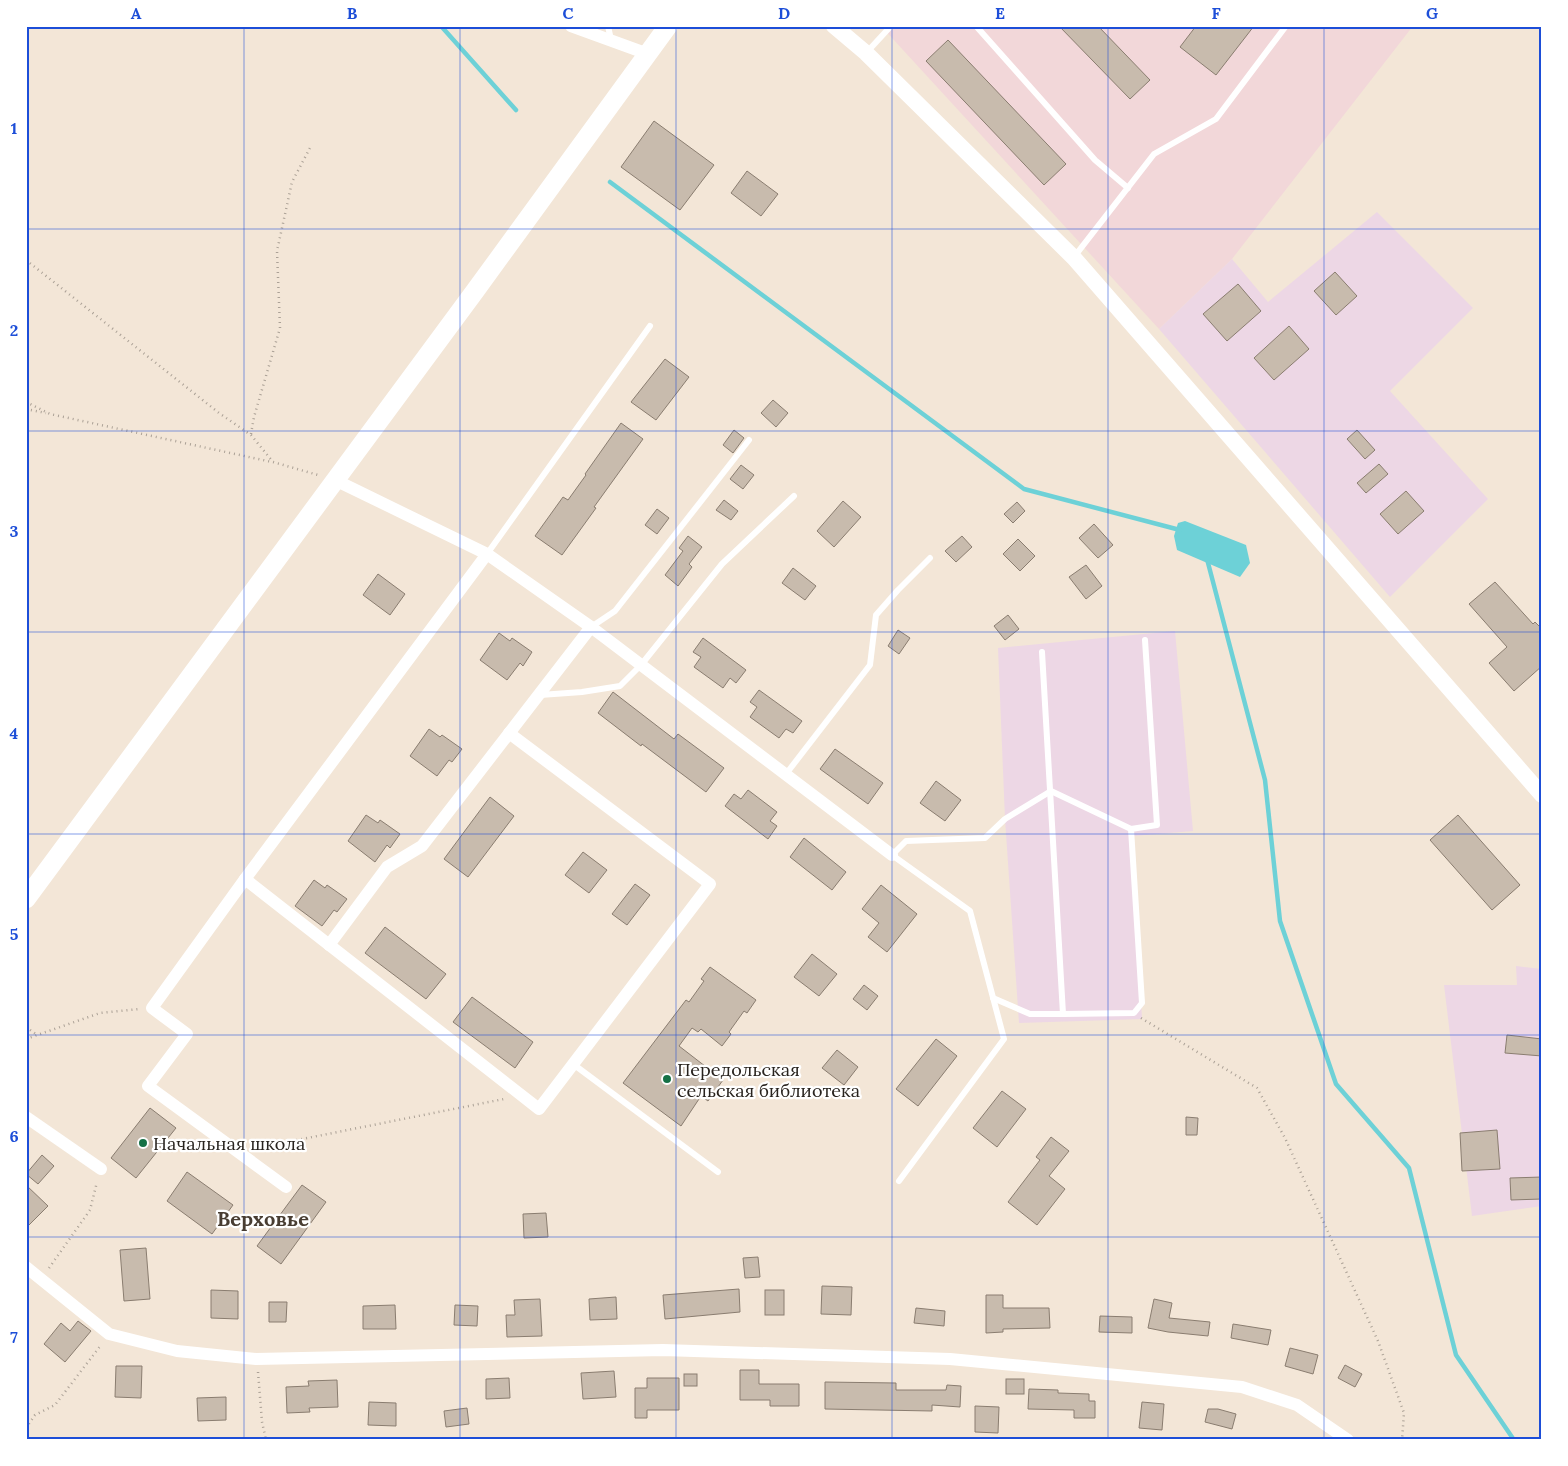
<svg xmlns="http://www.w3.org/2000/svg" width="1568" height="1466" font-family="Lora,serif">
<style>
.commercial{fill:#f2d7d9}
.industrial{fill:#edd7e5}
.water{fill:#6dd1d7}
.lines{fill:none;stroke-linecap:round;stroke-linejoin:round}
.stream{stroke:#6dd1d7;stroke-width:4.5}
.building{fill:#c8bbad;stroke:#8a7d70}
.path{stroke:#aba196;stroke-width:2.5;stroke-dasharray:1 4;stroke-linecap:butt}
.service{stroke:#fff;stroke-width:6}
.minor{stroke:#fff;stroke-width:12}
.tertiary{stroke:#fff;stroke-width:16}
.secondary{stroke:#fff;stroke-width:19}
.grid{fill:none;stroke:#1d4ed8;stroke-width:1;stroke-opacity:0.55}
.poi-dot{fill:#157146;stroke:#fff;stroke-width:2}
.labels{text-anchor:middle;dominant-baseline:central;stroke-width:4.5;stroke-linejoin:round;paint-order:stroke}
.poi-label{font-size:18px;fill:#28231e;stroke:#fff;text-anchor:start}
.quarter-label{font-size:20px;font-weight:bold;fill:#483d32;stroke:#fff}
.neatline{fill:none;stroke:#1d4ed8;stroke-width:2}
.grid-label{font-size:16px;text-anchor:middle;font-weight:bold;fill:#1d4ed8}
</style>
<rect width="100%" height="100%" fill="#f3e6d7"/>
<!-- commercial -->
<path class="commercial" d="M 881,26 L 1413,26 L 1232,259 L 1159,329 Z"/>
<!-- industrial -->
<g class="industrial">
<path d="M 1377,212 L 1473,308 L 1390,391 L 1488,499 L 1390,597 L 1159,329 L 1232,259 L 1268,302 Z"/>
<path d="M 1175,631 L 1193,831 L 1133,836 L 1142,1019 L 1019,1023 L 1005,819 L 998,648 Z"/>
<path d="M 1516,966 L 1542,969 L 1542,1206 L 1472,1216 L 1444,985 L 1517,985 Z"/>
</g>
<!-- water -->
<path class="water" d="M 1185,521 L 1246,545 L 1250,563 L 1240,577 L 1177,550 L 1174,536 L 1178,523 Z"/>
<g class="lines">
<!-- stream -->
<g class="stream">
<path d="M 441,26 L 516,110"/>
<path d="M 610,182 L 1024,489 L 1180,530"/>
<path d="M 1207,559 L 1265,780 L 1280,921 L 1336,1084 L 1409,1168 L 1456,1355 L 1514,1440"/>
</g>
</g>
<!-- building -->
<g class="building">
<path d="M 1059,26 L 1098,26 L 1150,80 L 1130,99 Z"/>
<path d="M 1196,26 L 1254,26 L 1216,75 L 1180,47 Z"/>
<path d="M 948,40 L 1066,164 L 1044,185 L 926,61 Z"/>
<path d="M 654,121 L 714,165 L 680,210 L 621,167 Z"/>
<path d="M 747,171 L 778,194 L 761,216 L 731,193 Z"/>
<path d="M 1335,272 L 1357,296 L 1336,315 L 1314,291 Z"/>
<path d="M 1238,284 L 1261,311 L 1227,341 L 1203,314 Z"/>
<path d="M 1289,326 L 1309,349 L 1274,380 L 1254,358 Z"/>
<path d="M 665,359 L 689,377 L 656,420 L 631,402 Z"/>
<path d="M 773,400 L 788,413 L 776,427 L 761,413 Z"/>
<path d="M 621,423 L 643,439 L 594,507 L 596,508 L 562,555 L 535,536 L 563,497 L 568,500 L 586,475 L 585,474 Z"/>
<path d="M 734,430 L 744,438 L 733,453 L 723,445 Z"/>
<path d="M 1357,430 L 1375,450 L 1365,459 L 1347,439 Z"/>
<path d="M 1379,464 L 1388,474 L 1366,493 L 1357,483 Z"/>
<path d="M 741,465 L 754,475 L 743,489 L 730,479 Z"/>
<path d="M 1406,491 L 1424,511 L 1398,534 L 1380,514 Z"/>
<path d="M 724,500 L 738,511 L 731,520 L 716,510 Z"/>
<path d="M 843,501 L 861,517 L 834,547 L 817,531 Z"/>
<path d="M 1017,502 L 1025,511 L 1013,523 L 1004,514 Z"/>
<path d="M 657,509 L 669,518 L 657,534 L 645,525 Z"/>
<path d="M 1094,524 L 1113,545 L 1098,558 L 1079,538 Z"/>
<path d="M 688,536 L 702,547 L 689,564 L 692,567 L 678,586 L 665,575 L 683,551 L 679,548 Z"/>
<path d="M 962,536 L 972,547 L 956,562 L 945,551 Z"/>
<path d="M 1018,539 L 1035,556 L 1020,571 L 1003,554 Z"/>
<path d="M 1086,565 L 1102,586 L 1086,599 L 1069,577 Z"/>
<path d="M 793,568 L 816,586 L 805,600 L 782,583 Z"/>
<path d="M 378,574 L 405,594 L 390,615 L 363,595 Z"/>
<path d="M 1495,582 L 1533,624 L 1535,622 L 1542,629 L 1542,666 L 1514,691 L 1489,663 L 1507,647 L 1469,604 Z"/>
<path d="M 1008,615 L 1019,629 L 1005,640 L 994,626 Z"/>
<path d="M 898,630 L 910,638 L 899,654 L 888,646 Z"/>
<path d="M 499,633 L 510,641 L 512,638 L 532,652 L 523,666 L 520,663 L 507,680 L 480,660 Z"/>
<path d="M 703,638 L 746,670 L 736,683 L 730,678 L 723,688 L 694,667 L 701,657 L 693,652 Z"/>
<path d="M 759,690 L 802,721 L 793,733 L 786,729 L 779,738 L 750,717 L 757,707 L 750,702 Z"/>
<path d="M 613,692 L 674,739 L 678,734 L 724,768 L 706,792 L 642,744 L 641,746 L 598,713 Z"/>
<path d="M 429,729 L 440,737 L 442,735 L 462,749 L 452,762 L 449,760 L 437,776 L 410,756 Z"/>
<path d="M 835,749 L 883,783 L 868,804 L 820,769 Z"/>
<path d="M 936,781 L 961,800 L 945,821 L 920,803 Z"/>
<path d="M 748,790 L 777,812 L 770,821 L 777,826 L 768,839 L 725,806 L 734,794 L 741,799 Z"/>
<path d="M 490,797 L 514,816 L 468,877 L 444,859 Z"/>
<path d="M 366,815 L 378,823 L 380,820 L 400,834 L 390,848 L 387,845 L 375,862 L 348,841 Z"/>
<path d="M 1458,815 L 1520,885 L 1492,910 L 1430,840 Z"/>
<path d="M 804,838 L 846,872 L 832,890 L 790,857 Z"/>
<path d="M 583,852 L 607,870 L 589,893 L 565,875 Z"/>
<path d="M 314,880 L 325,888 L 327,885 L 347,899 L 337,912 L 334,910 L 322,926 L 295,906 Z"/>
<path d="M 635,884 L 650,895 L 627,925 L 612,914 Z"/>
<path d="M 881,885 L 917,914 L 887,952 L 868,937 L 879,923 L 862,909 Z"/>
<path d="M 385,927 L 446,974 L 426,999 L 365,953 Z"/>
<path d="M 812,954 L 837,974 L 819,996 L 794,977 Z"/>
<path d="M 710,967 L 756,1000 L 747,1013 L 744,1011 L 729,1032 L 731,1034 L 722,1046 L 701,1029 L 698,1032 L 692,1028 L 679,1046 L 723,1080 L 708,1101 L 701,1096 L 681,1126 L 623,1083 L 686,1000 L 689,1002 L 704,981 L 701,979 Z"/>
<path d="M 864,985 L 878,996 L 867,1010 L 853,999 Z"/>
<path d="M 472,997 L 533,1042 L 515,1068 L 453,1022 Z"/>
<path d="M 1507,1035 L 1542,1039 L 1542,1056 L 1505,1053 Z"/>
<path d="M 936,1039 L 957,1056 L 918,1106 L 896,1089 Z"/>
<path d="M 837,1050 L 858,1067 L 844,1085 L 822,1068 Z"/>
<path d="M 1002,1091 L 1026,1109 L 997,1147 L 973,1128 Z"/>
<path d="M 150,1108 L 176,1128 L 136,1178 L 111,1158 Z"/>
<path d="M 1186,1117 L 1198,1118 L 1197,1135 L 1186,1135 Z"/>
<path d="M 1497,1130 L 1500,1169 L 1462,1171 L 1460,1133 Z"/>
<path d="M 1051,1137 L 1069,1151 L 1049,1176 L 1065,1189 L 1037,1225 L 1008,1202 L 1040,1160 L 1036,1157 Z"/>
<path d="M 42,1155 L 54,1166 L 38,1184 L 26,1174 Z"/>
<path d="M 187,1172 L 233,1205 L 212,1234 L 167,1201 Z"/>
<path d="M 1542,1177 L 1542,1199 L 1511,1200 L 1510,1178 Z"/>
<path d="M 26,1185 L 48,1206 L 26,1228 Z"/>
<path d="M 302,1185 L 326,1202 L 281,1264 L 257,1246 Z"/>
<path d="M 546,1213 L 548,1237 L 524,1238 L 523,1214 Z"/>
<path d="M 146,1248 L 150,1299 L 124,1301 L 120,1250 Z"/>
<path d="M 758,1257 L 760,1277 L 745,1278 L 743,1258 Z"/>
<path d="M 822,1286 L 852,1287 L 851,1315 L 821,1314 Z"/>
<path d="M 739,1289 L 740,1312 L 665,1319 L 663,1295 Z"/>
<path d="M 211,1290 L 238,1291 L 238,1319 L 211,1318 Z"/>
<rect x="765" y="1290" width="19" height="25"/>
<path d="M 986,1295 L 1003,1295 L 1003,1308 L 1049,1308 L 1050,1328 L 1003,1329 L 1003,1332 L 986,1333 Z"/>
<path d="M 616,1297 L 617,1319 L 590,1320 L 589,1299 Z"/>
<path d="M 540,1299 L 542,1336 L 507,1337 L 506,1315 L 515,1315 L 514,1300 Z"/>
<path d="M 1154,1299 L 1172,1303 L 1169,1318 L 1210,1322 L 1208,1336 L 1168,1332 L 1148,1328 Z"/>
<path d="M 269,1302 L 287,1302 L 286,1322 L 269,1322 Z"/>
<path d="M 395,1305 L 396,1329 L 363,1329 L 363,1306 Z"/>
<path d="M 455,1305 L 478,1306 L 477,1326 L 454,1325 Z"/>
<path d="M 916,1308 L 945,1311 L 944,1326 L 914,1323 Z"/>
<path d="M 1100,1316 L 1132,1317 L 1132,1333 L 1099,1332 Z"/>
<path d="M 78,1321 L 91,1331 L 65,1362 L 44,1344 L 61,1323 L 70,1331 Z"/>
<path d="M 1233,1324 L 1271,1330 L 1268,1345 L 1231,1338 Z"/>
<path d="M 1290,1348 L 1318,1355 L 1313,1374 L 1285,1366 Z"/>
<path d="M 1345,1365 L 1362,1374 L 1355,1387 L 1338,1378 Z"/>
<path d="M 116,1366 L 142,1366 L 141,1398 L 115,1397 Z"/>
<path d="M 740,1370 L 759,1370 L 759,1384 L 799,1384 L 799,1406 L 770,1406 L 770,1400 L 740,1400 Z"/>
<path d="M 614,1371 L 616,1397 L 583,1399 L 581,1373 Z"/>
<rect x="684" y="1374" width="13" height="12"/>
<path d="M 509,1378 L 510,1398 L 486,1399 L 486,1379 Z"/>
<path d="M 647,1378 L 679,1378 L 679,1410 L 647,1410 L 647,1418 L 635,1418 L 635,1388 L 647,1388 Z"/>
<rect x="1006" y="1379" width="18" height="15"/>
<path d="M 337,1380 L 338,1407 L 309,1408 L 310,1412 L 287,1413 L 286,1387 L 309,1386 L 308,1381 Z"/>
<path d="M 825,1382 L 896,1383 L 896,1390 L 946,1390 L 947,1385 L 961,1386 L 960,1407 L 932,1405 L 932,1411 L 825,1409 Z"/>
<path d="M 1029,1389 L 1058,1390 L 1058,1393 L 1089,1394 L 1089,1401 L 1095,1401 L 1095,1418 L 1074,1418 L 1074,1410 L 1028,1409 Z"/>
<path d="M 226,1397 L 226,1420 L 198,1421 L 197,1398 Z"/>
<path d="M 369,1402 L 396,1403 L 396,1426 L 368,1425 Z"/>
<path d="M 1142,1402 L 1164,1404 L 1162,1430 L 1139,1428 Z"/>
<path d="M 975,1406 L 999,1407 L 998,1433 L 975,1432 Z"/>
<path d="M 467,1408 L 469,1424 L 446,1427 L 444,1411 Z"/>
<path d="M 1208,1409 L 1218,1409 L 1236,1414 L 1232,1429 L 1205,1422 Z"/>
</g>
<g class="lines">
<!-- path -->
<g class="path">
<path d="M 26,260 L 219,413 L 251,435 L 273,462 L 318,475"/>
<path d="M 26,402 L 50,414 L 272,462"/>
<path d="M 26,409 L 46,413"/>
<path d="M 251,434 L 254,417 L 280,328 L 277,251 L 292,182 L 311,146"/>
<path d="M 1141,1018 L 1257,1088 L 1285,1138 L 1378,1341 L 1404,1413 L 1402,1440"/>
<path d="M 26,1027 L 37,1035"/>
<path d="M 26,1039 L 100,1013 L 140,1009"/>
<path d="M 257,1148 L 504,1099"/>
<path d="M 49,1268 L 90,1210 L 97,1182"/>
<path d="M 258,1372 L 262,1422 L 266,1440"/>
<path d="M 26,1428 L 35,1415 L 55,1405 L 101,1345"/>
</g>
<!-- service -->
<g class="service">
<path d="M 608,26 L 611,40"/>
<path d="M 976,26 L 1095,160 L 1128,188"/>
<path d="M 867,52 L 891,26"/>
<path d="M 1074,257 L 1154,154 L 1216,119 L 1286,26"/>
<path d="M 487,554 L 650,326"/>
<path d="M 591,627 L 615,611 L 749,440"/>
<path d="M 540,695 L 582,692 L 620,686 L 641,665 L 722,564 L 794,496"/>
<path d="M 786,774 L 870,665 L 876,615 L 898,590 L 930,558"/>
<path d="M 993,998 L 1030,1014 L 1063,1014 L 1042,652"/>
<path d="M 1063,1014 L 1134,1013 L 1142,1003 L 1131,829 L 1157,825 L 1145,640"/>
<path d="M 573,1064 L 718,1172"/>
<path d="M 899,1181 L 1004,1039 L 970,911 L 892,855 L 906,841 L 985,838 L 1005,819 L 1051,791 L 1131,829"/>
</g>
<!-- minor -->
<g class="minor">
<path d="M 571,26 L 648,54"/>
<path d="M 335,480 L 487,554 L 591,627 L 892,855"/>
<path d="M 245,879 L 539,1109 L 710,884 L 509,733"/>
<path d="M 329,945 L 387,867 L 422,846 L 591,627"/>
<path d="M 26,1117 L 101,1169"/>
<path d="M 286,1187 L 148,1086 L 187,1034 L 152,1008 L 245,879 L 487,554"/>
<path d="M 26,1267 L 109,1334 L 177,1351 L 256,1359 L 663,1350 L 950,1359 L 1242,1387 L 1297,1405 L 1348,1440"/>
</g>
<!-- tertiary -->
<path class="tertiary" d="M 834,26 L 866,53 L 1074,258 L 1542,795"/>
<!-- secondary -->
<path class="secondary" d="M 26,899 L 475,291 L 668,26"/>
</g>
<!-- grid -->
<path class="grid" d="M 244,26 L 244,1440M 460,26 L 460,1440M 676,26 L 676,1440M 892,26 L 892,1440M 1108,26 L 1108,1440M 1324,26 L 1324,1440M 26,229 L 1542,229M 26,431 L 1542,431M 26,632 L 1542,632M 26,834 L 1542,834M 26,1035 L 1542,1035M 26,1237 L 1542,1237"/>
<!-- markers -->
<g class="poi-dot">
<circle cx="667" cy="1079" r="5"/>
<circle cx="143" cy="1143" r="5"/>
</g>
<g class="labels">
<!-- poi labels -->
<g class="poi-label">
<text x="677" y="1069">Передольская<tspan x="677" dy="21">сельская библиотека</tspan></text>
<text x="153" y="1143">Начальная школа</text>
</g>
<!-- quarter labels -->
<g class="quarter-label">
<text x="263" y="1218">Верховье</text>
</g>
</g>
<!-- border -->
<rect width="1568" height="1466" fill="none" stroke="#ffffff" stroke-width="55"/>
<rect x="28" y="28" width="1512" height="1410" class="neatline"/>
<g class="grid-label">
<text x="136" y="19">A</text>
<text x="352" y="19">B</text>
<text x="568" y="19">C</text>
<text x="784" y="19">D</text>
<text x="1000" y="19">E</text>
<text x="1216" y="19">F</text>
<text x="1432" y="19">G</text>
<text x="14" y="134">1</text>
<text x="14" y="336">2</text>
<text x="14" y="537">3</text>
<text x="14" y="739">4</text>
<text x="14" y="940">5</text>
<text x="14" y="1142">6</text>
<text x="14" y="1343">7</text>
</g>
</svg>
